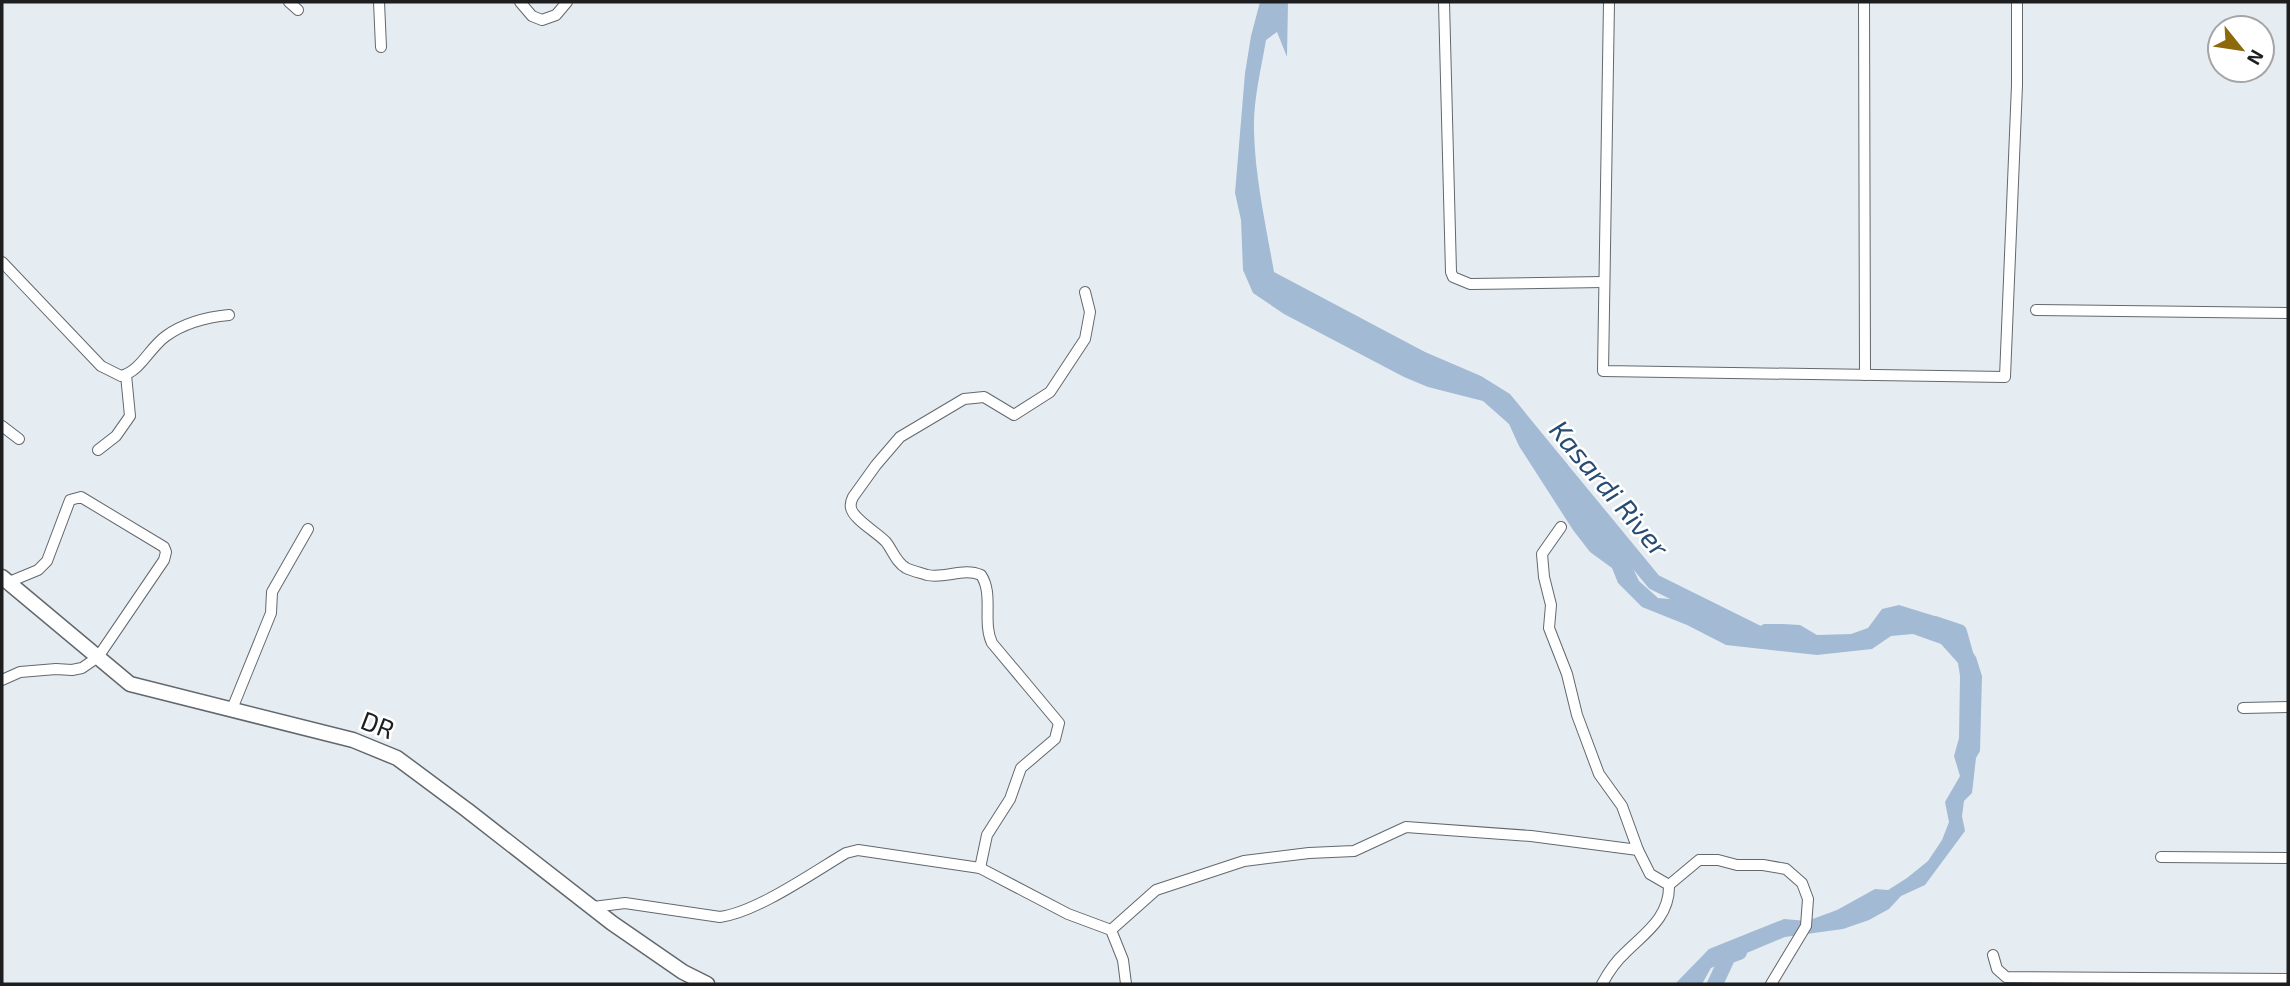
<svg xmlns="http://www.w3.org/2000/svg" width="2290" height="986" font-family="'Exo 2',sans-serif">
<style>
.water{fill:#a3bad5}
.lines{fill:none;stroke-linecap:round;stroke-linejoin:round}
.river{stroke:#a3bad5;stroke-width:16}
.street-casing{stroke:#63686d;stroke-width:12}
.secondary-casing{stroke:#63686d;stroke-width:17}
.street{stroke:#fff;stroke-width:10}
.secondary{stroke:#fff;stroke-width:14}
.labels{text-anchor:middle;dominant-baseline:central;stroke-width:5;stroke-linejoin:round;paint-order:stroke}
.street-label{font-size:26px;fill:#1c1e20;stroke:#fff}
.water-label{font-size:28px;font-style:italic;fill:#274b71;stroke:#fff}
</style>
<rect width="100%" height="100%" fill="#e6edf2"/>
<!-- water -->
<path class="water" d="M 1260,2 L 1288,2 L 1287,57 L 1277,32 L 1266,40 C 1261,70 1253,101 1254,131 C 1255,177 1266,226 1274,272 L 1425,352 L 1481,376 L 1510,394 L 1568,465 L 1568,479 L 1583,508 L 1624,550 L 1639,581 L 1658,598 L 1692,601 L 1718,611 L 1732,623 L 1755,629 L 1764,624 L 1783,624 L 1800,625 L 1817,635 L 1851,634 L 1868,628 L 1882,609 L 1899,605 L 1941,618 L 1964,640 L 1976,657 L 1982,676 L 1980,751 L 1976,758 L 1972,793 L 1964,801 L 1962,816 L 1965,831 L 1925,885 L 1901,896 L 1889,909 L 1869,920 L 1843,929 L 1785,937 L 1711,968 L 1702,984 L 1675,984 L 1709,949 L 1784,919 L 1807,921 L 1837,910 L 1875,889 L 1888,890 L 1907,878 L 1928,861 L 1942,840 L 1949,822 L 1945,802 L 1960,776 L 1954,756 L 1959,738 L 1960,676 L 1958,663 L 1941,644 L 1913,634 L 1891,636 L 1872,649 L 1817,655 L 1726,645 L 1687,625 L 1642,607 L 1618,583 L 1612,568 L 1590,552 L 1573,530 L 1519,446 L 1509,424 L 1483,401 L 1428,387 L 1404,377 L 1284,314 L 1253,293 L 1243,270 L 1241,220 L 1235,193 L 1245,73 L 1251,36 Z"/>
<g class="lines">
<!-- river -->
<g class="river">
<path d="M 1556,463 L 1654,582 L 1759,634"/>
<path d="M 1935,624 L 1959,632 L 1966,657"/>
<path d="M 1715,984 L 1728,956 L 1739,952"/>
</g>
<!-- street casing -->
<g class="street-casing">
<g id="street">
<path d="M 289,2 L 298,10"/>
<path d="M 379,2 L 381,47"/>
<path d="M 520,2 L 532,16 L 542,20 L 556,15 L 567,2"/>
<path d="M 1444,2 L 1451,272 L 1453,277 L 1470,284 L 1604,282"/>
<path d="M 1609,2 L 1603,371 L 2005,377 L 2017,85 L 2017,2"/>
<path d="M 1864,2 L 1865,375"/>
<path d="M 2,262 L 101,366 L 121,376 C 141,371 149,348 166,336 C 184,323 208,317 229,315"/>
<path d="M 2036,310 L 2288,313"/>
<path d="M 2,426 L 19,439"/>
<path d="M 98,450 L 116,436 L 130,416 L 126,375"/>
<path d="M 1561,527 L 1542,554 L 1544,577 L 1551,605 L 1549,628 L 1567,674 L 1577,715 L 1599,774 L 1622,806 L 1638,850 L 1650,874 L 1669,885 C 1670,917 1645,933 1625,953 C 1615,962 1608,973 1602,984"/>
<path d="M 2,680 L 20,672 L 56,669 L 72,670 L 82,668 L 98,657 L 164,560 L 166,552 L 164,547 L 81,497 L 70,500 L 47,561 L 38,570 L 9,582"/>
<path d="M 2243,708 L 2288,707"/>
<path d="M 232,709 L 271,613 L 272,592 L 308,529"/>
<path d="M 2161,857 L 2288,858"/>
<path d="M 980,868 L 987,835 L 1010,799 L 1021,768 L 1055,739 L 1059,723 L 992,643 C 982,622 994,594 981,575 C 963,567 946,579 927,575 C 921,573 912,571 906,568 C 896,562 893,551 886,542 C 878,533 853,519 851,508 C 850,504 851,501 853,497 L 876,465 L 900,437 L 964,399 L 984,397 L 1014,415 L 1050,392 L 1085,339 L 1090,312 L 1085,292"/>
<path d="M 1669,885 L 1699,860 L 1718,860 L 1737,865 L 1763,865 L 1786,869 L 1802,883 L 1808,899 L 1806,926 L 1771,984"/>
<path d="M 593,907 L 625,903 L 720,917 C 757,912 812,873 846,853 L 858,850 L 980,868 L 1068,914 L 1111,930 L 1123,960 L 1126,984"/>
<path d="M 1111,930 L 1156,890 L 1244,861 L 1309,853 L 1354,851 L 1406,827 L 1531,836 L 1638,850"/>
<path d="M 1993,955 L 1997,969 L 2006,977 L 2288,979"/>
</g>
</g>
<!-- secondary casing -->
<g class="secondary-casing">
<path id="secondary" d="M 2,577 L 130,684 L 353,740 L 397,758 L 467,810 L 612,923 L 683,972 L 707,984"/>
</g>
<!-- street -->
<use href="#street" class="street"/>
<!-- secondary -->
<use href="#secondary" class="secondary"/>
</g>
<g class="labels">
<!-- street labels -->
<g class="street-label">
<text transform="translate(378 724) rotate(21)">DR</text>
</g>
<!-- water labels -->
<g class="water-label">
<text transform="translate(1610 488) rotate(50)">Kasardi River</text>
</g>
</g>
<!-- border -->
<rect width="2290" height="986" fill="none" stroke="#1c1e20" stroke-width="7"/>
<!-- north arrow -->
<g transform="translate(2241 49) rotate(120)"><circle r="33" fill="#ffffff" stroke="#a4a5a6" stroke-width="2"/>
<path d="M0-5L12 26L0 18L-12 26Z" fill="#8c6a0b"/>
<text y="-10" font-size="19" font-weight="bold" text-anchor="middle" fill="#1c1e20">N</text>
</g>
</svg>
